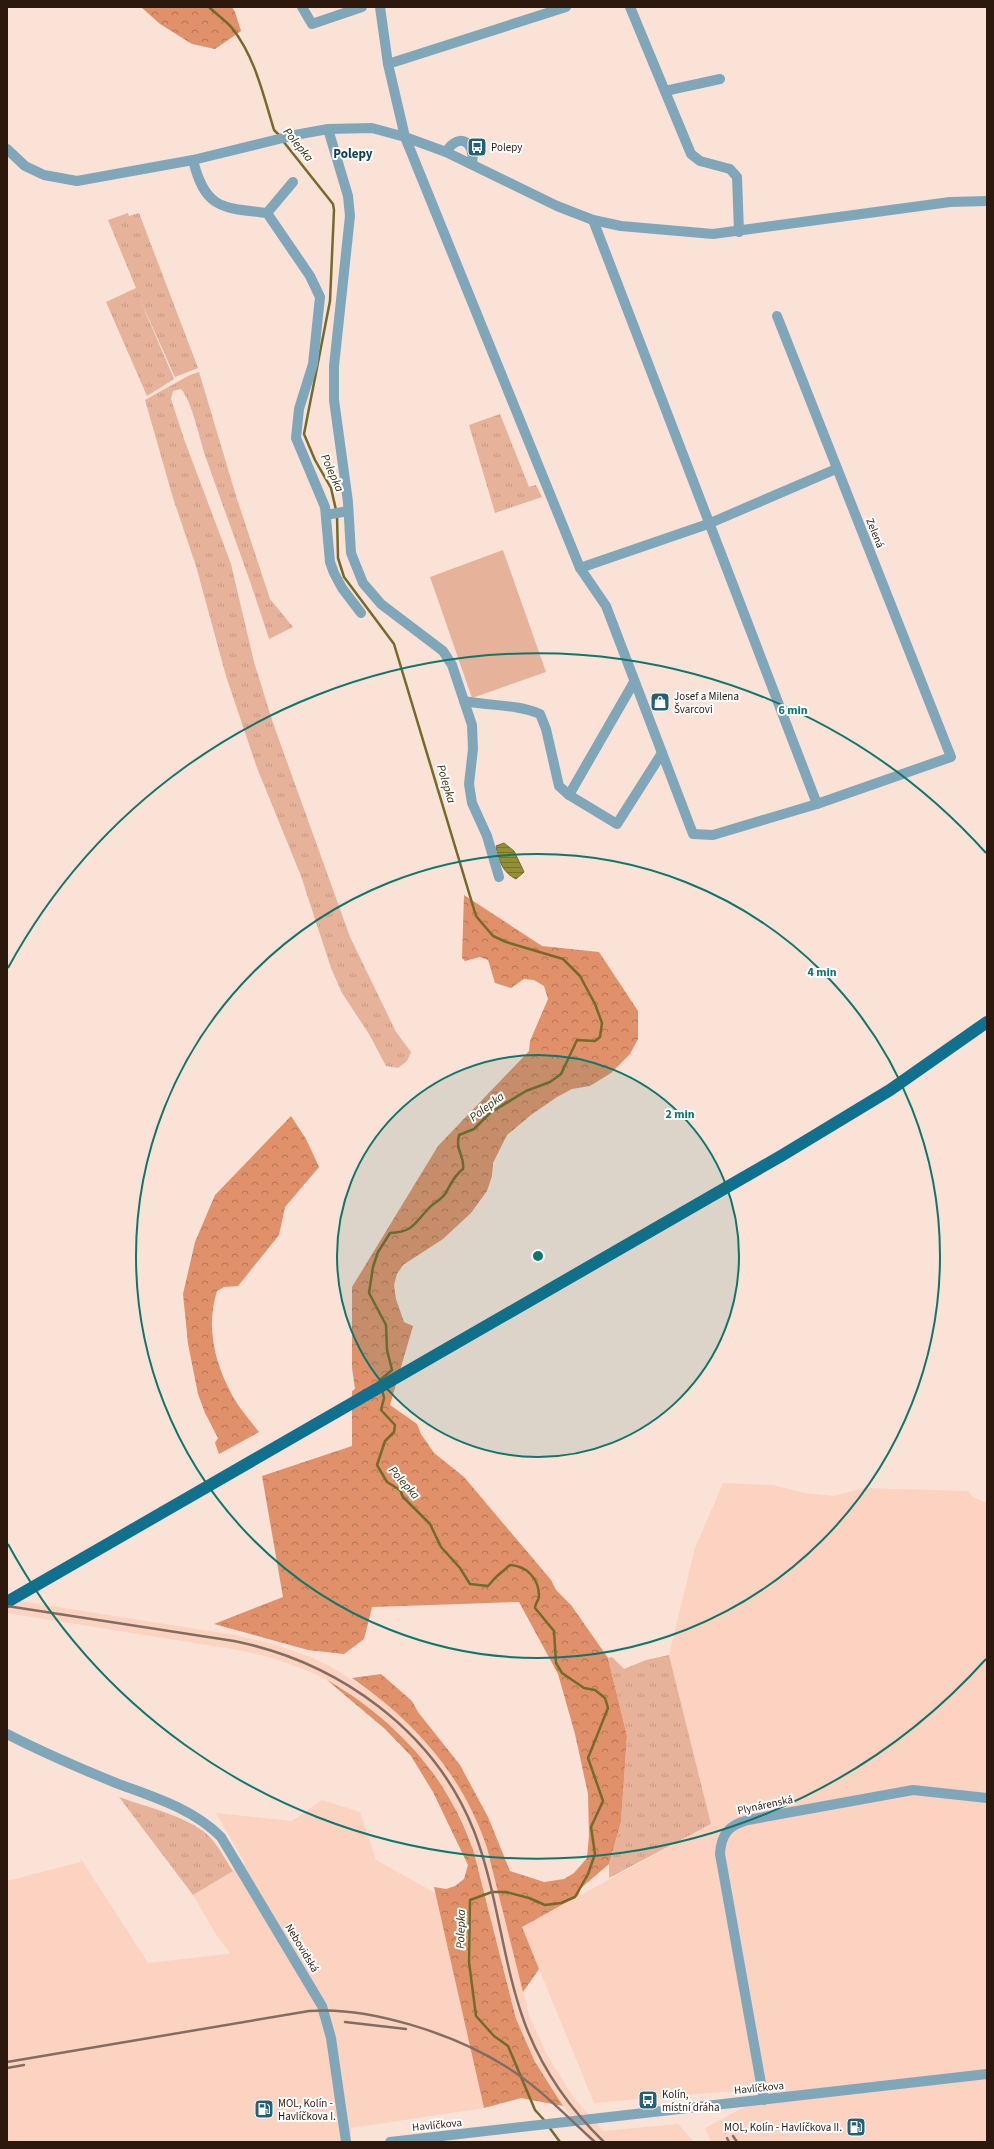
<svg xmlns="http://www.w3.org/2000/svg" width="994" height="2149" font-family="'Source Sans 3',sans-serif">
<style>
.built{fill:#fbd3c0}
.grass{fill:url(#grass-tufts)}
.forest{fill:url(#forest-crowns)}
.pitch{fill:#e6b29a}
.water{fill:url(#water-rules);stroke:#746b2a}
.lines{fill:none;stroke-linecap:round;stroke-linejoin:round}
.stream{stroke:#746b2a;stroke-width:2.5}
.minor{stroke:#80a7b9;stroke-width:10}
.major{stroke:#0f708f;stroke-width:12}
.rail{stroke:#836d63;stroke-width:2.5}
.ring{fill:none;stroke:#0f766e;stroke-width:2}
.labels{text-anchor:middle;dominant-baseline:central;stroke-width:4;stroke-linejoin:round;paint-order:stroke}
.poi-label{font-size:11px;fill:#2d180e;stroke:#fff;text-anchor:start}
.street-label{font-size:11px;fill:#2d180e;stroke:#fff}
.water-label{font-size:12px;font-style:italic;fill:#36340e;stroke:#fff}
.quarter-label{font-size:13px;font-weight:bold;fill:#0c4052;stroke:#fff}
.centre{fill:#0f766e;stroke:#fff;stroke-width:2}
.ring-label{font-size:12px;text-anchor:middle;font-weight:bold;fill:#0f766e;stroke:#fff;stroke-width:4;stroke-linejoin:round;paint-order:stroke}
</style>
<defs>
<pattern id="grass-tufts" width="24" height="20" patternUnits="userSpaceOnUse"><rect width="24" height="20" fill="#e6b29a"/><path d="M3 7l-1-3M5 7V3M7 7l1-3M15 17l-1-3M17 17v-4M19 17l1-3" fill="none" stroke="#c69884"/></pattern>
<pattern id="forest-crowns" width="20" height="18" patternUnits="userSpaceOnUse"><rect width="20" height="18" fill="#e0916a"/><path d="M2 6a3 3 0 1 1 6 0M12 15a3 3 0 1 1 6 0" fill="none" stroke="#b67556"/></pattern>
<pattern id="water-rules" width="6" height="5" patternUnits="userSpaceOnUse"><rect width="6" height="5" fill="#938f36"/><path d="M0 2.5h6" fill="none" stroke="#78742c"/></pattern>
</defs>
<rect width="100%" height="100%" fill="#fae2d7"/>
<!-- built -->
<g class="built">
<path d="M 723,1483 L 773,1485 L 805,1493 L 834,1496 L 863,1488 L 968,1491 L 973,1497 L 987,1503 L 987,2142 L 711,2142 L 705,2128 L 782,2087 L 594,2103 L 522,1927 L 711,1824 L 669,1655 L 695,1548 Z"/>
<path d="M 7,1599 L 235,1635 L 273,1644 L 311,1657 L 333,1668 L 377,1696 L 411,1725 L 428,1743 L 459,1786 L 471,1809 L 480,1828 L 495,1874 L 529,2015 L 547,2055 L 574,2098 L 603,2131 L 678,2124 L 694,2142 L 590,2142 L 563,2106 L 535,2062 L 516,2019 L 481,1878 L 468,1833 L 459,1815 L 447,1793 L 417,1753 L 401,1735 L 369,1707 L 327,1680 L 306,1670 L 269,1657 L 233,1649 L 7,1613 Z"/>
<path d="M 322,1800 L 360,1812 L 376,1860 L 437,1894 L 484,2108 L 351,2128 L 351,2142 L 7,2142 L 7,1881 L 81,1862 L 80,1859 L 81,1859 L 148,1963 L 227,1954 L 230,1953 L 215,1933 L 193,1895 L 245,1863 L 216,1813 L 292,1821 Z"/>
</g>
<!-- grass -->
<g class="grass">
<path d="M 128,213 L 129,216 L 139,213 L 198,368 L 175,377 L 139,297 L 174,379 L 147,396 L 106,302 L 136,288 L 108,220 Z"/>
<path d="M 199,372 L 236,496 L 270,599 L 293,627 L 269,639 C 250,578 227,518 206,458 C 200,441 192,401 181,389 L 173,391 L 171,399 L 184,439 L 231,564 L 254,662 L 273,723 L 350,937 L 396,1032 L 411,1052 L 407,1061 L 398,1068 L 386,1066 L 369,1034 L 342,993 L 331,968 L 301,876 L 257,768 L 226,676 L 196,566 L 173,498 L 145,400 L 190,375 Z"/>
<path d="M 500,414 L 529,487 L 536,485 L 542,497 L 495,513 L 469,425 Z"/>
<path d="M 669,1655 L 711,1824 L 609,1878 L 609,1864 L 621,1822 L 627,1736 L 608,1658 L 612,1657 L 624,1669 L 646,1660 Z"/>
<path d="M 119,1797 C 147,1807 179,1814 203,1831 C 216,1840 224,1858 233,1871 L 193,1895 Z"/>
</g>
<!-- forest -->
<g class="forest">
<path d="M 141,7 L 232,7 L 235,12 L 241,31 L 215,49 L 192,44 L 160,24 Z"/>
<path d="M 464,895 L 542,946 L 599,952 L 638,1011 L 638,1039 L 630,1054 L 611,1073 L 590,1086 L 572,1089 L 557,1097 L 531,1115 L 507,1135 L 493,1163 L 492,1176 L 487,1191 L 471,1213 L 443,1239 L 403,1265 L 397,1274 L 394,1285 L 396,1299 L 404,1322 L 413,1326 L 390,1405 L 417,1424 L 421,1434 L 434,1453 L 464,1477 L 551,1580 L 556,1590 L 571,1605 L 608,1658 L 627,1736 L 621,1822 L 609,1864 L 581,1888 L 578,1896 L 522,1927 L 539,1969 L 523,1992 L 487,1848 C 463,1775 414,1721 352,1678 L 381,1674 L 412,1701 L 418,1712 L 460,1765 L 488,1817 L 510,1871 L 544,1882 L 564,1879 L 574,1873 L 587,1858 L 589,1835 L 588,1794 L 575,1734 L 558,1674 L 519,1602 L 372,1607 L 364,1639 L 344,1654 L 308,1650 L 214,1624 L 283,1597 L 262,1476 L 352,1446 L 352,1391 L 355,1389 L 352,1368 L 352,1287 L 438,1146 L 529,1051 L 530,1041 L 548,999 L 544,986 L 534,980 L 524,979 L 511,988 L 495,983 L 488,960 L 480,957 L 465,961 L 462,958 Z"/>
<path d="M 291,1116 L 306,1139 L 319,1167 L 285,1207 L 279,1235 L 238,1286 L 224,1287 L 217,1291 C 206,1325 214,1360 230,1391 C 237,1406 249,1419 259,1432 L 219,1454 L 215,1443 L 218,1438 L 205,1413 L 198,1394 L 188,1344 L 183,1294 L 195,1242 L 215,1195 Z"/>
<path d="M 327,1680 C 395,1719 449,1777 474,1853 L 516,2019 L 535,2062 L 563,2106 L 521,2098 L 484,2108 L 434,1887 L 446,1889 L 455,1886 L 464,1879 L 468,1865 L 433,1792 L 411,1756 L 385,1729 Z"/>
</g>
<!-- pitch -->
<path class="pitch" d="M 503,550 L 546,672 L 472,698 L 430,577 Z"/>
<!-- water -->
<path class="water" d="M 504,843 L 514,851 L 524,872 L 516,879 C 503,873 498,860 496,846 Z"/>
<g class="lines">
<!-- stream -->
<g class="stream">
<path d="M 209,7 C 216,14 225,20 232,28 C 255,57 263,94 274,130 L 279,135"/>
<path d="M 283,141 L 333,204 L 334,210 L 330,301 L 304,434 L 315,460 L 331,488 L 336,510"/>
<path d="M 337,515 L 338,558 L 344,577 L 394,644 L 476,916 L 493,936 L 506,942 L 563,959 L 580,976 L 595,1004 L 602,1023 L 600,1037 L 595,1041 L 577,1040 L 561,1074 L 550,1082 L 526,1091 L 490,1113 L 474,1129 L 459,1135 C 455,1152 465,1155 463,1169 C 452,1178 452,1183 445,1194 C 441,1200 433,1203 428,1209 C 414,1224 413,1232 390,1233 L 378,1252 L 373,1267 L 369,1293 L 386,1325 L 387,1350 L 392,1370 L 380,1380 L 381,1383"/>
<path d="M 382,1389 L 384,1398 L 381,1410 L 395,1425 L 394,1432 L 385,1441 L 377,1465 L 387,1482 L 400,1490 L 403,1497 L 430,1524 L 441,1547 L 460,1568 L 470,1584 L 488,1586 L 496,1577 L 510,1565 C 527,1566 539,1579 539,1596 C 539,1600 535,1603 535,1608 L 554,1631 L 556,1663 L 562,1673 L 584,1688 L 595,1690 L 605,1698 L 608,1708 L 588,1758 L 603,1801 L 591,1827 L 595,1854 L 588,1874 L 575,1897 L 561,1903 L 545,1905 L 529,1898 L 506,1892 L 492,1892 L 470,1900 L 469,1962 L 476,2016 L 494,2036 L 508,2046 L 535,2110 L 545,2121"/>
<path d="M 549,2127 L 560,2142"/>
</g>
<!-- minor -->
<g class="minor">
<path d="M 302,7 L 312,24 L 362,7"/>
<path d="M 380,7 L 388,64 L 405,137 L 580,568 L 606,606 L 693,834 L 713,835 L 817,804 L 951,757 L 777,316"/>
<path d="M 630,7 L 691,154 L 700,161 L 730,169 L 737,177 L 739,232"/>
<path d="M 388,64 L 566,7"/>
<path d="M 665,91 L 720,79"/>
<path d="M 328,129 L 348,196 L 350,216 L 334,366 L 334,400 L 348,502 L 351,553 L 363,583 L 381,604 L 443,651 L 452,665 L 472,725 L 473,749 L 469,784 L 472,803 L 487,836 L 499,877"/>
<path d="M 7,149 L 25,166 L 44,175 L 77,181 L 193,160 L 295,135 L 328,129 L 372,128 L 405,137 L 446,152 L 557,206 L 593,220 L 621,226 L 713,234 L 950,202 L 987,201"/>
<path d="M 446,152 C 459,131 476,142 472,164"/>
<path d="M 193,160 C 205,209 222,208 267,213 L 310,276 L 320,297 L 313,364 L 299,409 L 296,438 L 325,507 L 330,562 L 334,573 L 342,588 L 361,613"/>
<path d="M 267,213 L 293,182"/>
<path d="M 593,220 L 817,804"/>
<path d="M 326,515 L 348,511"/>
<path d="M 580,568 L 708,524 L 836,469"/>
<path d="M 464,701 C 489,706 517,704 540,714 L 546,729 L 559,786 L 569,795 L 634,682"/>
<path d="M 569,795 L 617,824 L 662,753"/>
<path d="M 7,1734 C 42,1752 79,1768 116,1783 C 153,1797 192,1808 221,1837 L 322,2006 L 331,2038 L 346,2142"/>
<path d="M 764,2100 L 720,1854 C 721,1834 729,1825 748,1820 L 913,1790 L 987,1798"/>
<path d="M 390,2142 L 987,2074"/>
</g>
<!-- major -->
<path class="major" d="M 7,1602 L 781,1156 L 890,1090 L 987,1022"/>
<!-- rail -->
<g class="rail">
<path d="M 7,1606 L 234,1641 C 338,1662 434,1730 474,1831 C 498,1893 502,1962 525,2024 C 542,2069 570,2109 604,2142"/>
<path d="M 345,2022 L 406,2029"/>
<path d="M 7,2062 L 309,2011 C 369,2006 454,2034 505,2066 C 538,2086 566,2116 595,2142"/>
<path d="M 7,2068 L 24,2065"/>
<path d="M 733,2136 L 737,2142"/>
<path d="M 727,2138 L 729,2142"/>
</g>
</g>
<!-- distance rings -->
<circle cx="538" cy="1256" r="201" fill="#0f766e" fill-opacity=".12"/>
<g class="ring">
<circle cx="538" cy="1256" r="201"/>
<circle cx="538" cy="1256" r="402"/>
<path d="M986 1659A603 603 0 0 1 8 1544M8 968A603 603 0 0 1 986 853"/>
</g>
<!-- icons -->
<defs>
<g id="bus-square" transform="scale(1)"><rect x="-9" y="-9" width="18" height="18" rx="4" fill="#236178" stroke="#fff"/><path d="M-5-6H5V4H4V6H2V4H-2V6H-4V4H-5ZM-3.5-4V0h7V-4ZM-3.5 1.2v1.5H-2V1.2ZM2 1.2v1.5H3.5V1.2Z" fill="#fff"/></g>
<g id="shop-square" transform="scale(1)"><rect x="-9" y="-9" width="18" height="18" rx="4" fill="#236178" stroke="#fff"/><path d="M-5-2.5h2.3a2.7 3.5 0 0 1 5.4 0H5L5.5 6h-11ZM-1.5-2.5h3a1.5 2.3 0 0 0-3 0Z" fill="#fff"/></g>
<g id="fuel-square" transform="scale(1)"><rect x="-9" y="-9" width="18" height="18" rx="4" fill="#236178" stroke="#fff"/><path d="M-5.5-6h7V0h2V4h1.3V-2.5L3-4.5l.8-.8L6-3V5H2.5V1h-1V6h-7ZM-4.2-4.7v3.2H.2V-4.7Z" fill="#fff"/></g>
</defs>
<g fill-rule="evenodd">
<use href="#bus-square" x="477" y="147"/>
<use href="#shop-square" x="660" y="702"/>
<use href="#bus-square" x="648" y="2100"/>
<use href="#fuel-square" x="264" y="2109"/>
<use href="#fuel-square" x="856" y="2127"/>
</g>
<g class="labels">
<!-- poi labels -->
<g class="poi-label">
<text x="491" y="147">Polepy</text>
<text x="674" y="696">Josef a Milena<tspan x="674" dy="13">Švarcovi</tspan></text>
<text x="662" y="2094">Kolín,<tspan x="662" dy="13">místní dráha</tspan></text>
<text x="278" y="2103">MOL, Kolín -<tspan x="278" dy="13">Havlíčkova I.</tspan></text>
<text x="842" y="2127" text-anchor="end">MOL, Kolín - Havlíčkova II.</text>
</g>
<!-- street labels -->
<g class="street-label">
<text transform="translate(875 533) rotate(68)">Zelená</text>
<text transform="translate(765 1805) rotate(-12)">Plynárenská</text>
<text transform="translate(302 1948) rotate(59)">Nebovidská</text>
<text transform="translate(759 2088) rotate(-6)">Havlíčkova</text>
<text transform="translate(437 2125) rotate(-6)">Havlíčkova</text>
</g>
<!-- water labels -->
<g class="water-label">
<text transform="translate(298 145) rotate(51)">Polepka</text>
<text transform="translate(332 473) rotate(66)">Polepka</text>
<text transform="translate(446 784) rotate(73)">Polepka</text>
<text transform="translate(487 1107) rotate(-37)">Polepka</text>
<text transform="translate(404 1483) rotate(48)">Polepka</text>
<text transform="translate(461 1929) rotate(-89)">Polepka</text>
</g>
<!-- quarter labels -->
<g class="quarter-label">
<text x="353" y="154">Polepy</text>
</g>
</g>
<circle cx="538" cy="1256" r="6" class="centre"/>
<g class="ring-label">
<text x="793" y="714">6 min</text>
<text x="822" y="976">4 min</text>
<text x="680" y="1118">2 min</text>
</g>
<!-- border -->
<rect width="994" height="2149" fill="none" stroke="#2d180e" stroke-width="16"/>
</svg>
